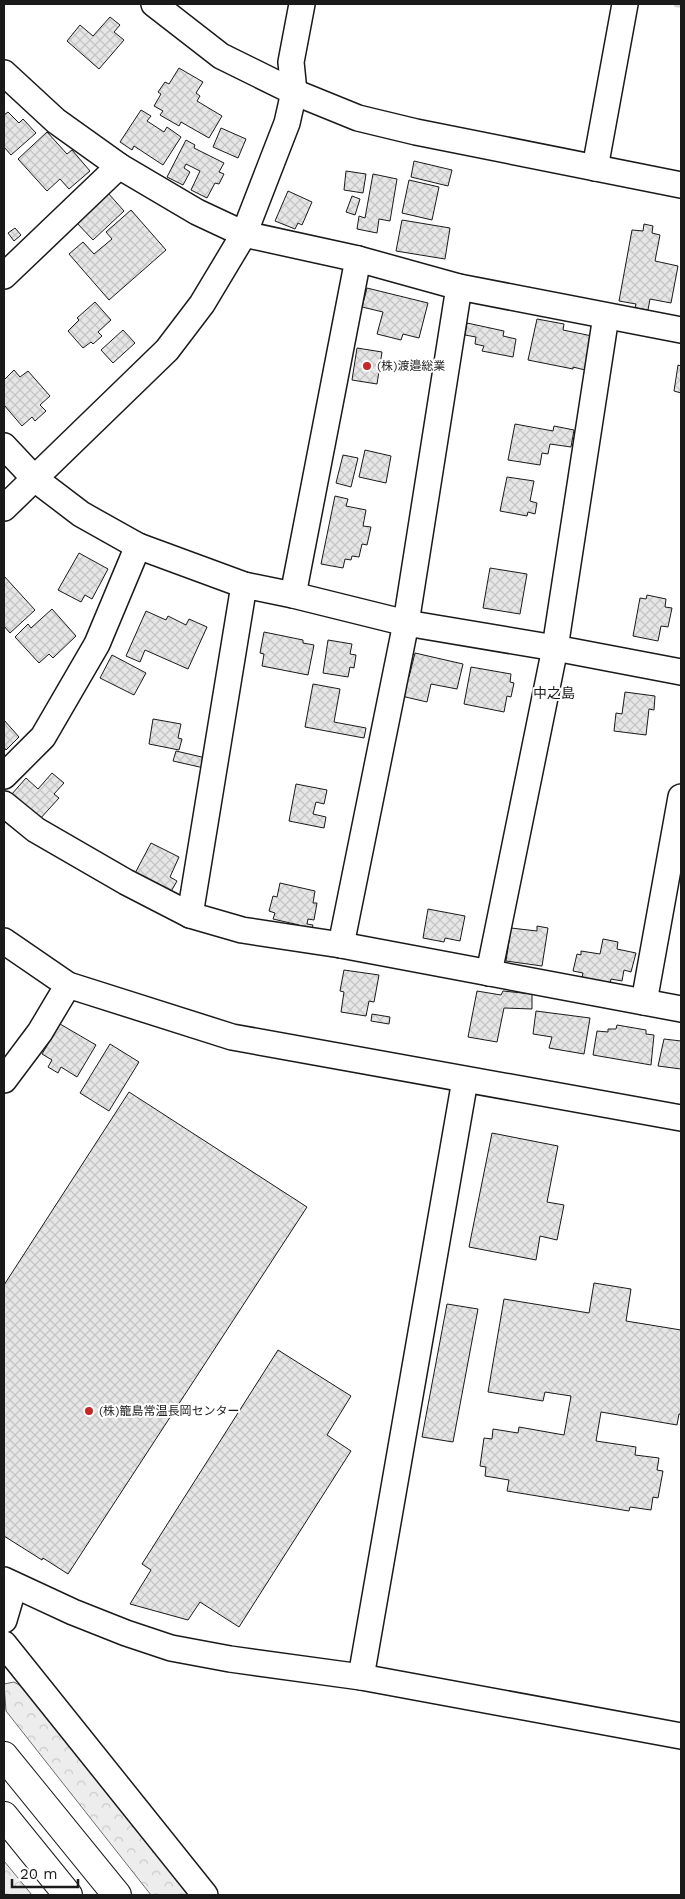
<svg xmlns="http://www.w3.org/2000/svg" width="685" height="1899" font-family="'Work Sans','Noto Sans JP',sans-serif">
<style>
.forest{fill:url(#forest-crowns);stroke:#6a6a6a}
.lines{fill:none;stroke-linecap:round;stroke-linejoin:round}
.stream{stroke:#d7d7d7;stroke-width:7}
.building{fill:url(#building-cross-hatch);stroke:#1a1a1a}
.minor-casing{stroke:#1a1a1a;stroke-width:28}
.highway-casing{stroke:#1a1a1a;stroke-width:30}
.minor{stroke:#fff;stroke-width:25}
.highway{stroke:#fff;stroke-width:28}
.poi-dot{fill:#c62828;stroke:#fff;stroke-width:2}
.labels{text-anchor:middle;dominant-baseline:central;stroke-width:4;stroke-linejoin:round;paint-order:stroke}
.poi-label{font-size:12px;fill:#1a1a1a;stroke:#fff;text-anchor:start}
.neighbourhood-label{font-size:14px;fill:#1a1a1a;stroke:#fff}
</style>
<defs>
<pattern id="forest-crowns" width="20" height="18" patternUnits="userSpaceOnUse" patternTransform="scale(1.25)"><rect width="20" height="18" fill="#ededed"/><path d="M2 6a3 3 0 1 1 6 0M12 15a3 3 0 1 1 6 0" fill="none" stroke="#cbcbcb"/></pattern>
<pattern id="building-cross-hatch" width="8" height="8" patternUnits="userSpaceOnUse" patternTransform="scale(1.25)"><rect width="8" height="8" fill="#e6e6e6"/><path d="M0 0l8 8M0 8l8-8" fill="none" stroke="#c5c5c5"/></pattern>
</defs>
<rect width="100%" height="100%" fill="#fff"/>
<!-- forest -->
<g class="forest">
<path d="M 14,1682 L 26,1689 L 190,1895 L 151,1895 L 6,1711 L 4,1684 Z"/>
<path d="M 4,1861 L 32,1895 L 4,1895 Z"/>
</g>
<g class="lines">
<!-- stream -->
<path class="stream" d="M 677,4 L 681,4"/>
</g>
<!-- building -->
<g class="building">
<path d="M 110,17 L 120,25 L 114,32 L 124,40 L 99,69 L 67,41 L 80,25 L 93,36 Z"/>
<path d="M 179,68 L 203,82 L 196,93 L 200,96 L 197,101 L 222,116 L 209,138 L 181,122 L 179,126 L 160,115 L 163,111 L 154,106 L 161,94 L 158,92 L 165,82 L 169,84 Z"/>
<path d="M 141,110 L 151,116 L 147,121 L 164,132 L 167,127 L 181,137 L 163,165 L 134,146 L 132,150 L 120,142 Z"/>
<path d="M 8,112 L 19,123 L 23,119 L 36,133 L 11,155 L 4,147 L 4,115 Z"/>
<path d="M 221,128 L 246,139 L 238,158 L 213,147 Z"/>
<path d="M 47,132 L 67,154 L 72,150 L 90,171 L 69,189 L 60,179 L 47,191 L 18,159 Z"/>
<path d="M 186,140 L 195,145 L 194,148 L 224,163 L 219,172 L 224,174 L 219,184 L 215,183 L 207,198 L 191,190 L 200,171 L 186,164 L 184,168 L 190,172 L 183,185 L 167,177 Z"/>
<path d="M 414,161 L 452,170 L 448,186 L 411,177 Z"/>
<path d="M 346,171 L 366,174 L 363,193 L 344,190 Z"/>
<path d="M 373,174 L 397,179 L 390,221 L 379,219 L 377,233 L 357,229 L 359,216 L 365,218 Z"/>
<path d="M 409,180 L 439,187 L 432,220 L 402,213 Z"/>
<path d="M 288,191 L 312,202 L 302,225 L 298,223 L 295,229 L 275,221 Z"/>
<path d="M 108,193 L 124,211 L 93,240 L 76,222 Z"/>
<path d="M 352,196 L 360,199 L 355,215 L 346,212 Z"/>
<path d="M 131,210 L 166,250 L 109,300 L 69,254 L 83,242 L 94,254 L 112,239 L 106,232 Z"/>
<path d="M 402,220 L 450,228 L 445,259 L 396,251 Z"/>
<path d="M 644,224 L 653,226 L 652,233 L 660,235 L 655,261 L 678,266 L 671,303 L 650,299 L 648,310 L 635,308 L 636,304 L 619,301 L 632,230 L 643,231 Z"/>
<path d="M 15,228 L 21,235 L 14,241 L 8,233 Z"/>
<path d="M 367,288 L 428,303 L 419,338 L 403,334 L 401,340 L 377,334 L 383,312 L 362,307 Z"/>
<path d="M 95,302 L 111,320 L 98,332 L 102,336 L 93,344 L 91,342 L 83,348 L 68,331 L 79,320 L 77,318 Z"/>
<path d="M 537,319 L 564,324 L 563,330 L 592,336 L 585,370 L 573,367 L 573,369 L 528,360 Z"/>
<path d="M 467,323 L 504,331 L 503,336 L 516,339 L 513,357 L 482,351 L 484,346 L 475,344 L 476,337 L 465,335 Z"/>
<path d="M 123,330 L 135,343 L 113,363 L 101,350 Z"/>
<path d="M 357,348 L 382,352 L 377,384 L 352,380 Z"/>
<path d="M 678,365 L 681,366 L 681,393 L 674,391 Z"/>
<path d="M 14,370 L 20,377 L 28,371 L 50,396 L 40,405 L 46,411 L 35,421 L 32,417 L 22,426 L 4,405 L 4,380 Z"/>
<path d="M 515,424 L 553,431 L 554,426 L 574,430 L 571,447 L 550,444 L 548,454 L 542,453 L 540,465 L 508,460 Z"/>
<path d="M 365,450 L 391,456 L 386,483 L 359,477 Z"/>
<path d="M 343,455 L 358,458 L 351,487 L 336,483 Z"/>
<path d="M 507,477 L 534,481 L 530,501 L 537,503 L 535,514 L 528,512 L 527,516 L 500,511 Z"/>
<path d="M 335,496 L 348,499 L 346,506 L 366,510 L 363,526 L 371,527 L 367,545 L 362,544 L 359,557 L 352,556 L 351,560 L 345,559 L 343,568 L 321,564 Z"/>
<path d="M 79,553 L 108,569 L 92,599 L 85,595 L 81,602 L 58,590 Z"/>
<path d="M 490,568 L 527,574 L 520,614 L 483,608 Z"/>
<path d="M 4,576 L 35,610 L 10,633 L 4,626 Z"/>
<path d="M 647,595 L 666,599 L 665,607 L 672,608 L 668,627 L 661,626 L 658,641 L 633,636 L 640,598 L 646,599 Z"/>
<path d="M 52,609 L 76,636 L 53,658 L 49,654 L 39,663 L 15,637 L 28,624 L 31,628 Z"/>
<path d="M 146,611 L 166,620 L 168,616 L 186,625 L 189,619 L 207,627 L 188,669 L 145,650 L 140,662 L 126,656 Z"/>
<path d="M 264,632 L 303,640 L 303,643 L 314,645 L 308,675 L 262,666 L 264,654 L 260,653 Z"/>
<path d="M 328,640 L 352,644 L 350,654 L 356,655 L 354,668 L 350,667 L 348,677 L 323,673 Z"/>
<path d="M 415,653 L 463,664 L 457,689 L 431,684 L 427,702 L 397,695 L 402,675 L 409,677 Z"/>
<path d="M 112,655 L 146,673 L 134,695 L 100,678 Z"/>
<path d="M 471,667 L 511,674 L 510,682 L 514,683 L 511,697 L 507,696 L 504,712 L 464,704 Z"/>
<path d="M 313,684 L 340,689 L 334,722 L 366,728 L 364,738 L 305,727 Z"/>
<path d="M 625,692 L 655,696 L 654,710 L 649,709 L 646,735 L 614,731 L 616,713 L 622,714 Z"/>
<path d="M 153,719 L 181,724 L 178,738 L 182,739 L 179,750 L 149,744 Z"/>
<path d="M 4,720 L 19,737 L 6,750 L 4,747 Z"/>
<path d="M 176,751 L 206,758 L 204,768 L 173,761 Z"/>
<path d="M 52,773 L 64,783 L 54,794 L 59,798 L 39,820 L 11,795 L 26,778 L 38,789 Z"/>
<path d="M 296,784 L 327,790 L 324,804 L 316,802 L 313,814 L 326,817 L 324,828 L 289,821 Z"/>
<path d="M 151,843 L 179,857 L 170,877 L 177,881 L 169,895 L 133,877 Z"/>
<path d="M 280,883 L 315,891 L 313,903 L 317,903 L 314,920 L 308,919 L 307,924 L 313,925 L 311,932 L 298,929 L 299,925 L 273,919 L 275,913 L 269,911 L 273,896 L 277,897 Z"/>
<path d="M 428,909 L 465,916 L 460,941 L 445,938 L 444,942 L 423,938 Z"/>
<path d="M 537,926 L 548,928 L 542,966 L 506,961 L 511,928 L 537,931 Z"/>
<path d="M 603,939 L 618,942 L 617,949 L 636,953 L 631,972 L 624,970 L 622,981 L 611,979 L 610,984 L 582,978 L 583,973 L 573,971 L 577,954 L 581,955 L 581,951 L 600,954 Z"/>
<path d="M 344,970 L 379,975 L 374,1002 L 369,1001 L 366,1016 L 341,1012 L 344,992 L 340,991 Z"/>
<path d="M 477,991 L 501,995 L 503,991 L 532,994 L 532,1009 L 504,1008 L 497,1042 L 468,1037 Z"/>
<path d="M 536,1011 L 590,1018 L 584,1054 L 549,1048 L 552,1037 L 533,1034 Z"/>
<path d="M 372,1014 L 390,1017 L 389,1024 L 371,1021 Z"/>
<path d="M 60,1024 L 96,1045 L 77,1077 L 61,1067 L 58,1073 L 48,1067 L 52,1060 L 42,1054 Z"/>
<path d="M 617,1025 L 646,1030 L 646,1034 L 654,1035 L 651,1065 L 593,1055 L 597,1031 L 608,1032 L 608,1029 L 616,1029 Z"/>
<path d="M 664,1039 L 681,1041 L 681,1069 L 658,1066 Z"/>
<path d="M 110,1044 L 139,1062 L 109,1111 L 80,1093 Z"/>
<path d="M 129,1092 L 307,1207 L 68,1574 L 43,1558 L 42,1560 L 4,1536 L 4,1285 Z"/>
<path d="M 492,1133 L 558,1146 L 547,1202 L 564,1205 L 557,1240 L 540,1236 L 536,1260 L 469,1247 Z"/>
<path d="M 594,1283 L 631,1289 L 626,1321 L 681,1330 L 681,1414 L 679,1414 L 677,1425 L 601,1412 L 596,1441 L 636,1447 L 635,1455 L 659,1458 L 657,1470 L 663,1471 L 658,1498 L 653,1497 L 651,1510 L 630,1507 L 629,1511 L 507,1491 L 509,1480 L 485,1476 L 486,1467 L 480,1466 L 484,1438 L 492,1439 L 493,1429 L 518,1433 L 519,1427 L 564,1435 L 571,1396 L 545,1392 L 543,1401 L 488,1392 L 504,1299 L 589,1313 Z"/>
<path d="M 447,1304 L 478,1309 L 453,1442 L 422,1437 Z"/>
<path d="M 278,1350 L 351,1396 L 327,1435 L 351,1451 L 239,1627 L 200,1602 L 188,1620 L 130,1604 L 151,1570 L 142,1564 Z"/>
</g>
<g class="lines">
<!-- minor casing -->
<g class="minor-casing">
<g id="minor">
<path d="M 154,4 L 221,56 L 294,92 L 358,118 L 416,132 L 681,185"/>
<path d="M 4,73 L 56,121 L 119,166 L 197,212 L 244,234 L 358,259 L 459,287 L 681,330"/>
<path d="M 595,168 L 625,4"/>
<path d="M 4,276 L 119,166"/>
<path d="M 4,446 L 35,479 L 81,514 L 138,546 L 244,585 L 293,595 L 406,623 L 555,648 L 681,672"/>
<path d="M 4,508 L 167,350 L 202,304 L 244,234 L 287,123 L 294,92 L 291,62 L 302,4"/>
<path d="M 293,595 L 358,259"/>
<path d="M 4,776 L 43,737 L 97,644 L 138,546"/>
<path d="M 4,804 L 36,830 L 126,882 L 190,915 L 242,930 L 341,945 L 681,1009"/>
<path d="M 190,915 L 244,585"/>
<path d="M 4,941 L 68,985 L 232,1037 L 681,1118"/>
<path d="M 341,945 L 406,623 L 459,287"/>
<path d="M 489,973 L 555,648 L 606,316"/>
<path d="M 644,1002 L 681,797"/>
<path d="M 4,1080 L 40,1032 L 68,985"/>
<path d="M 4,1580 L 73,1612 L 126,1633 L 171,1648 L 230,1659 L 361,1677 L 681,1736"/>
<path d="M 4,1620 L 14,1586"/>
<path d="M 4,1644 L 205,1895"/>
<path d="M 361,1677 L 465,1080"/>
</g>
</g>
<!-- highway casing -->
<g class="highway-casing">
<g id="highway">
<path d="M 4,1756 L 117,1895"/>
<path d="M 4,1816 L 68,1895"/>
</g>
</g>
<!-- minor -->
<use href="#minor" class="minor"/>
<!-- highway -->
<use href="#highway" class="highway"/>
</g>
<!-- markers -->
<g class="poi-dot">
<circle cx="367" cy="366" r="5"/>
<circle cx="89" cy="1411" r="5"/>
</g>
<g class="labels">
<!-- poi labels -->
<g class="poi-label">
<text x="377" y="366">(株)渡邉総業</text>
<text x="99" y="1411">(株)籠島常温長岡センター</text>
</g>
<!-- neighbourhood labels -->
<g class="neighbourhood-label">
<text x="554" y="693">中之島</text>
</g>
</g>
<!-- border -->
<rect width="685" height="1899" fill="none" stroke="#1a1a1a" stroke-width="10"/>
<!-- scale -->
<path d="M12 1879v8h66v-8" fill="none" stroke="#1a1a1a" stroke-width="2.5"/>
<text x="20" y="1879" font-size="15" fill="#1a1a1a" stroke="#ffffff" stroke-width="4" paint-order="stroke">20 m</text>
</svg>
